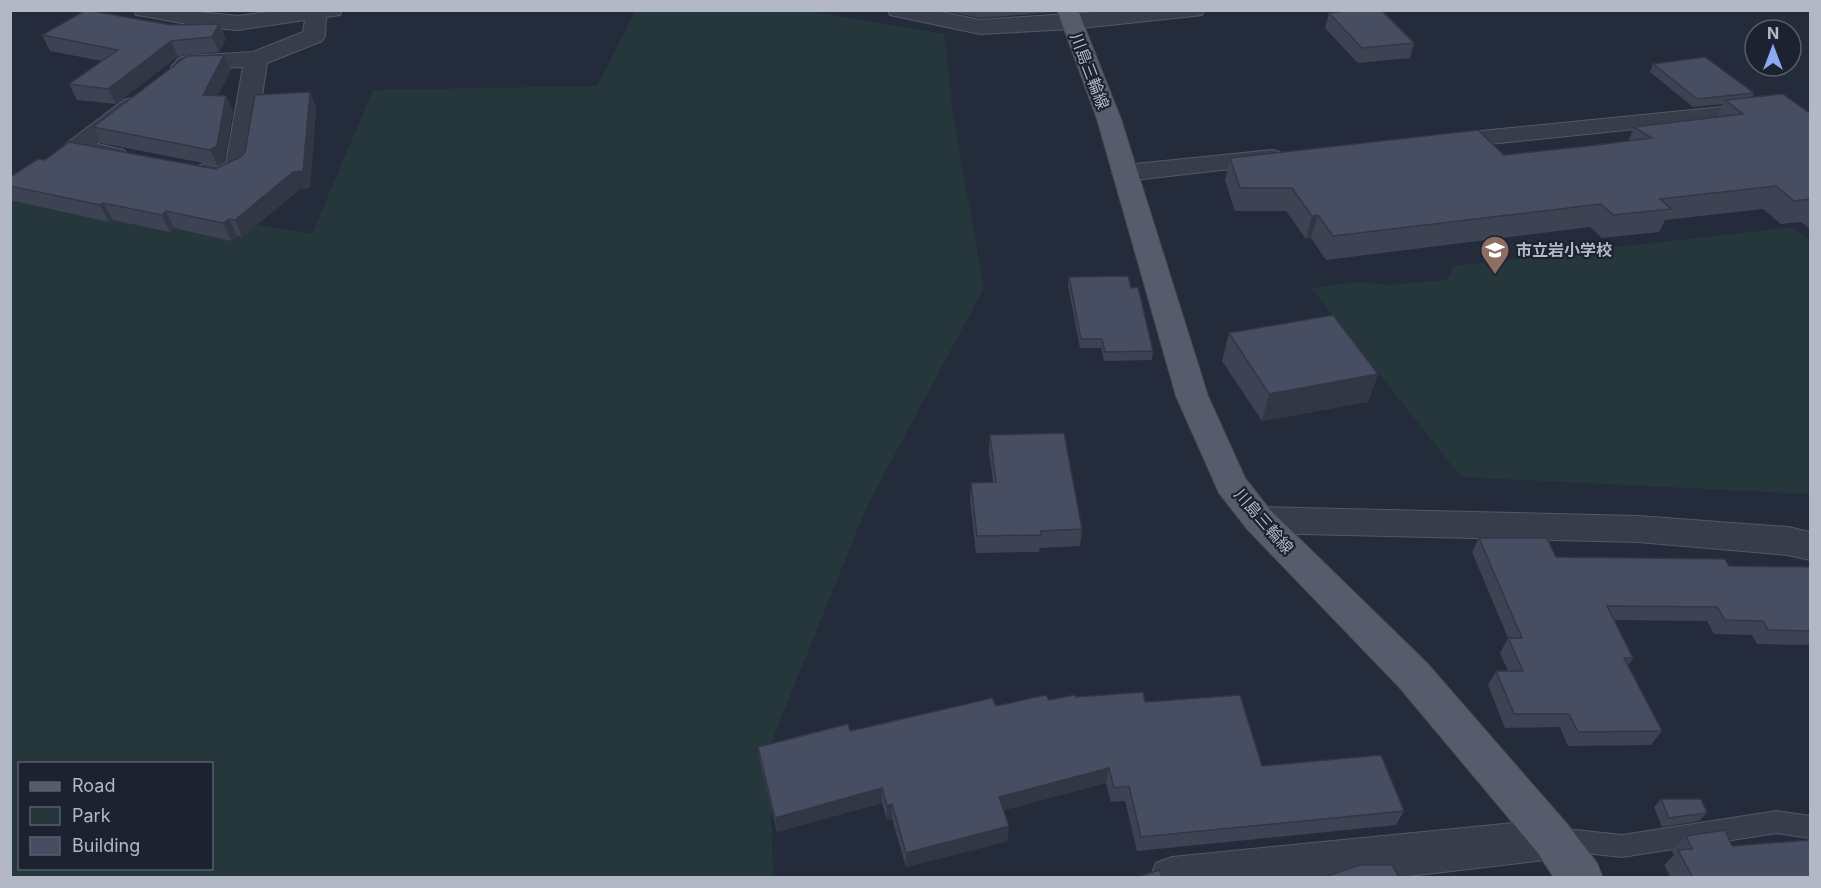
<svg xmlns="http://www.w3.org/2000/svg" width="1821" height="888" font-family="Inter,'Noto Sans JP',sans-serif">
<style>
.green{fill:#26373c;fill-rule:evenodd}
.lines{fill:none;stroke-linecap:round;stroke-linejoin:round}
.service-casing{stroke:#535866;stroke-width:2}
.minor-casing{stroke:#535866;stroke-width:2}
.primary-casing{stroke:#414654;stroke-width:2}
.service{fill:#383d4b;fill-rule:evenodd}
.minor{fill:#383d4b;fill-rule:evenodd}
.primary{fill:#565c6b;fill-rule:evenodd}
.wall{fill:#3e4354}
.shaded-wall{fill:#323745}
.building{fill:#484e62;stroke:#323745;stroke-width:1.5}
.labels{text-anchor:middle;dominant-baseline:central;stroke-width:4.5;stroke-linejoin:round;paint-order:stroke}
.street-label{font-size:16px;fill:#b3b8c7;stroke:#1d2230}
.poi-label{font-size:16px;font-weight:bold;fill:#b3b8c7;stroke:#1d2230;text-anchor:start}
</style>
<rect width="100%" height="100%" fill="#242b3b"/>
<!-- green -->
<g class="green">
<path d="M 635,11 L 808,11 L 944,34 L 953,115 L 984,288 L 867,506 L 769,748 L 773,877 L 11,877 L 10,184 L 312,234 L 373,90 L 597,86 ZM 20,764 L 212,764 L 212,868 L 20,868 Z"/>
<path d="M 1793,227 L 1810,242 L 1810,494 L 1461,477 L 1311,288 L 1358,282 L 1391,285 L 1448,280 L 1454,266 Z"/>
</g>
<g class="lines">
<!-- service casing -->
<g class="service-casing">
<path id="service" d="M 1777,811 L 1810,816 L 1810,838 L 1777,833 L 1622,857 L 1557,850 L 1549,847 L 1545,839 L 1549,831 L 1557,828 L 1622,835 Z"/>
</g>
<!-- minor casing -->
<g class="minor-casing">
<g id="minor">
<path d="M 134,10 L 181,10 L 238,16 L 282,10 L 342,10 L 340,15 L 326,17 L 325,36 L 322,41 L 267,63 L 251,167 C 237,187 215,183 195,177 L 191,172 L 195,167 L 204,164 L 218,167 L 226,163 L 243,67 L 193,69 L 182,74 L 174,72 L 171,67 L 179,58 L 187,56 L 253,52 L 303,32 L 305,20 L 238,30 L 203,27 L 144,16 L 136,15 Z"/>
<path d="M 888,10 L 932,10 L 980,20 L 1123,10 L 1204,10 L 1202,15 L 1194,16 L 1072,29 L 980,34 L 890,15 Z"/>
<path d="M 132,98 L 140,100 L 144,105 L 140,110 L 97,144 L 124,150 L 128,155 L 124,160 L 115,163 L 67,153 L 63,148 L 67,143 L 124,100 Z"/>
<path d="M 1762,103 L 1771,105 L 1774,110 L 1771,115 L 1441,149 L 1432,147 L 1429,142 L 1432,137 L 1441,135 Z"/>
<path d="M 1273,150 L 1282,153 L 1286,158 L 1282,163 L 1125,181 L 1116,178 L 1112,173 L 1116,168 L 1125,165 Z"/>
<path d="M 1259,507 L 1638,516 L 1788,527 L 1810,532 L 1810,560 L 1788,555 L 1638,542 L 1259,533 L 1247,529 L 1241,520 L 1247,511 Z"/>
<path d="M 1553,819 L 1568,825 L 1575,839 L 1568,853 L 1553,859 L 1392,878 L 1150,878 L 1156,863 L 1172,857 Z"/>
</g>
</g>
<!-- primary casing -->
<g class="primary-casing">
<path id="primary" d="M 1057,10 L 1078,10 L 1121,119 L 1208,396 L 1245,478 L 1271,511 L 1427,663 L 1568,825 L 1597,863 L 1603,878 L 1554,878 L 1538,853 L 1399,687 L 1247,529 L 1219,493 L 1176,396 L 1097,119 Z"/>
</g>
<!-- service -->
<use href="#service" class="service"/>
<!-- minor -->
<use href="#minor" class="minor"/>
<!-- primary -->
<use href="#primary" class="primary"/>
</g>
<!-- wall -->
<g class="wall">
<path d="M 943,10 L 1056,10 L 1056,12 L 980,18 Z"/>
<path d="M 1329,13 L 1414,43 L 1410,58 L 1358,63 L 1325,28 Z"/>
<path d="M 219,24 L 226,39 L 219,52 L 178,56 L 116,104 L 77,100 L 69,84 L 102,61 L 50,51 L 42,35 L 171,25 Z"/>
<path d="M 1653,64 L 1754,93 L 1752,98 L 1808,112 L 1810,112 L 1810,229 L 1801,222 L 1781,224 L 1763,209 L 1665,220 L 1659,232 L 1602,238 L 1590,227 L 1326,260 L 1311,238 L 1306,239 L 1286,211 L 1235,211 L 1225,180 L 1230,158 L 1504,155 L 1628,141 L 1634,127 L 1716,118 L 1723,104 L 1693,107 L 1650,72 Z"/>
<path d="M 231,70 L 218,95 L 226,96 L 233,111 L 224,162 L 218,166 L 101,143 L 93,127 Z"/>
<path d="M 310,92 L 316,108 L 310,188 L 300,189 L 242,237 L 237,236 L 231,241 L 174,228 L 170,232 L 113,220 L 109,222 L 10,200 L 10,177 L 45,160 L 215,169 L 241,157 Z"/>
<path d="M 1069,277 L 1131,288 L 1153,351 L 1152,360 L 1104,361 L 1101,348 L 1080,348 L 1068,286 Z"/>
<path d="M 1229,333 L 1378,374 L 1368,402 L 1262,421 L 1222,361 Z"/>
<path d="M 990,435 L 1082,529 L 1080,546 L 1040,548 L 1039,552 L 976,553 L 970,500 L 971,483 L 993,482 L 989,452 Z"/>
<path d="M 1479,538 L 1556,557 L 1729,566 L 1810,567 L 1810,645 L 1757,644 L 1752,635 L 1714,634 L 1707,621 L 1614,620 L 1633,658 L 1628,666 L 1662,731 L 1651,745 L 1568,746 L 1560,727 L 1505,728 L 1488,685 L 1496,671 L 1508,671 L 1500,653 L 1508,638 L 1472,552 Z"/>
<path d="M 1076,697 L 1145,702 L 1262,766 L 1404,811 L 1396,825 L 1137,851 L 1125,801 L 1111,802 L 1106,783 L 1003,810 L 1008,841 L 906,867 L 892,819 L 887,820 L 882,803 L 777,832 L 760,762 L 758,747 L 996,706 Z"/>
<path d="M 1661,799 L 1707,813 L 1699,821 L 1662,827 L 1654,807 Z"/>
<path d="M 1686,836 L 1732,846 L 1810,878 L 1671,878 L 1664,865 L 1674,855 L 1672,851 Z"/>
</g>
<!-- shaded-wall -->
<g class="shaded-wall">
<path d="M 219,24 L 226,39 L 219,52 L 212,37 Z"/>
<path d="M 171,41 L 178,56 L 116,104 L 108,89 Z"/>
<path d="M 224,55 L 231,70 L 210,110 L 203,95 Z"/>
<path d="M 310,92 L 316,108 L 310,188 L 300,189 L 242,237 L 235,220 L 293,172 Z"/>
<path d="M 226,96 L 233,111 L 224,162 L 218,166 L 210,150 Z"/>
<path d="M 103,203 L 113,220 L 109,222 L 100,205 Z"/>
<path d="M 166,211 L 174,228 L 170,232 L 162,215 Z"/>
<path d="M 1318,215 L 1311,238 L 1306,239 L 1312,216 Z"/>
<path d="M 229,219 L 237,236 L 231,241 L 223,223 Z"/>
<path d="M 1378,374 L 1368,402 L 1262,421 L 1269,394 Z"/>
<path d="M 1109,768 L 1106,783 L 998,812 L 999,797 Z"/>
<path d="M 882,788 L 882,803 L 777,832 L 775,818 Z"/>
<path d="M 892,804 L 892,819 L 887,820 L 887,806 Z"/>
<path d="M 1009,826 L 1008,841 L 906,867 L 906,853 Z"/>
</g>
<!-- building -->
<g class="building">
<path d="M 86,10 L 171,25 L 219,24 L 212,37 L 171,41 L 108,89 L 69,84 L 118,50 L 42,35 Z"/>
<path d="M 1354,10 L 1381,10 L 1414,43 L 1362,48 L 1329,13 Z"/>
<path d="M 224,55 L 203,95 L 226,96 L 217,146 L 210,150 L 93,127 L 187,56 Z"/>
<path d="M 1705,57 L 1754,93 L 1697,99 L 1653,64 Z"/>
<path d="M 310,92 L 303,171 L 293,172 L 235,220 L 229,219 L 223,223 L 166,211 L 162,215 L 103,203 L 100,205 L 10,186 L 10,177 L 38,159 L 45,160 L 69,142 L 215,169 L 241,157 L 245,152 L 255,95 Z"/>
<path d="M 1783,94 L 1808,112 L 1810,112 L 1810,199 L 1794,201 L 1776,186 L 1660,199 L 1671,209 L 1613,215 L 1601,204 L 1333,236 L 1318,215 L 1312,216 L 1292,188 L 1240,188 L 1230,158 L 1478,130 L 1504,155 L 1588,146 L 1652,138 L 1634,127 L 1743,114 L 1725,100 Z"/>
<path d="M 1128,276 L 1131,288 L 1138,287 L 1153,351 L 1105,352 L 1102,339 L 1081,339 L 1069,277 Z"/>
<path d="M 1333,315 L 1378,374 L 1269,394 L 1229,333 Z"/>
<path d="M 1064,433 L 1082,529 L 1041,531 L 1041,535 L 977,536 L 971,483 L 996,482 L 990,435 Z"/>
<path d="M 1479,538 L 1547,538 L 1556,557 L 1725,559 L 1729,566 L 1810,567 L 1810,631 L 1768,630 L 1763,621 L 1725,620 L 1717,607 L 1607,606 L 1633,658 L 1624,658 L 1662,731 L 1578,732 L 1569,714 L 1514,714 L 1496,671 L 1523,671 L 1508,638 L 1522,638 Z"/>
<path d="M 1143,692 L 1145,702 L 1240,695 L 1262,766 L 1381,755 L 1404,811 L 1141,837 L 1129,786 L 1114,788 L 1109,768 L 999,797 L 1009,826 L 906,853 L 892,804 L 887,806 L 882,788 L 775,818 L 758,747 L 848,724 L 850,731 L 992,698 L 996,706 L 1046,695 L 1049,700 L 1075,695 L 1076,697 Z"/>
<path d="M 1661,799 L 1701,799 L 1707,813 L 1669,818 Z"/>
<path d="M 1725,830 L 1732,846 L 1810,840 L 1810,878 L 1693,878 L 1678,850 L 1692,849 L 1686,836 Z"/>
<path d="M 1359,865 L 1392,865 L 1400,878 L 1322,878 Z"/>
<path d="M 1159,870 L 1163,878 L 1136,878 Z"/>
</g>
<!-- icons -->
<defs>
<g id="school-pin" transform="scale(1.5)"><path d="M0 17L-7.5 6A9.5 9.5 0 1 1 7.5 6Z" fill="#8d6e63" stroke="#1d2230"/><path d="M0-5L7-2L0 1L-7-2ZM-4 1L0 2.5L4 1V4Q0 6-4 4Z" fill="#fff"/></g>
</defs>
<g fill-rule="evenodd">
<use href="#school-pin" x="1495" y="250"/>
</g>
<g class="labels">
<!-- street labels -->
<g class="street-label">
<text transform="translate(1090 71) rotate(69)">川島三輪線</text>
<text transform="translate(1264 521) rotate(49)">川島三輪線</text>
</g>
<!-- poi labels -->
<g class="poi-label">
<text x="1516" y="250">市立岩小学校</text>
</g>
</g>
<!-- border -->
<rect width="1821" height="888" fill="none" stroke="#b3b8c7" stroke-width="24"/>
<!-- legend -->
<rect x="18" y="762" width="195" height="108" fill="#1d2230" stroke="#595e6c" stroke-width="1.5"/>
<rect x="30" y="782" width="30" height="9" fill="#565c6b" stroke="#595e6c" stroke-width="1.5"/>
<text x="72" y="792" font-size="18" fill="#b3b8c7">Road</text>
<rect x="30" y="807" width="30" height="18" fill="#26373c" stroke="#595e6c" stroke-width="1.5"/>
<text x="72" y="822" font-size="18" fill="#b3b8c7">Park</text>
<rect x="30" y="837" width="30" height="18" fill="#484e62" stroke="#595e6c" stroke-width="1.5"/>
<text x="72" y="852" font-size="18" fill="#b3b8c7">Building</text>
<!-- north arrow -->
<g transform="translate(1773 48)"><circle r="28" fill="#1d2230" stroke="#595e6c" stroke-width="1.5"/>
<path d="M0-4.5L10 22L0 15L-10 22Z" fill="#8da7f3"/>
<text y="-9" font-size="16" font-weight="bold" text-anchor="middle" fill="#b3b8c7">N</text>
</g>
</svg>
